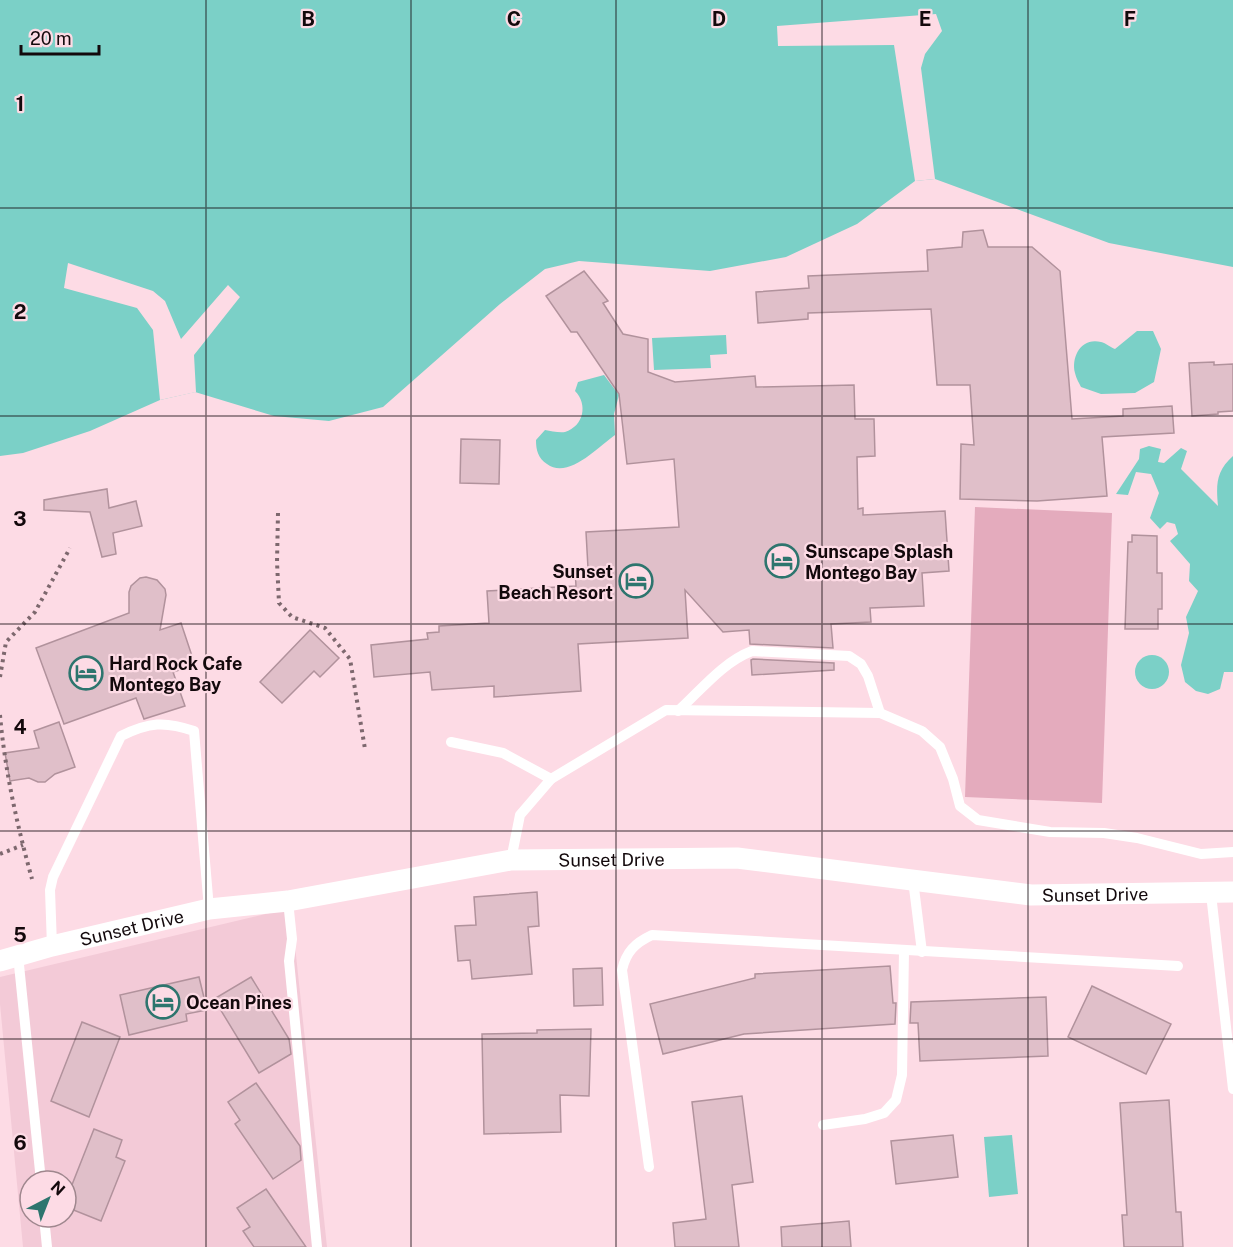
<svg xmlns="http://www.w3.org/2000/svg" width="1233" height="1247" font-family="'Public Sans',sans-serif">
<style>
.built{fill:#f3cad7;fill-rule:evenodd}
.green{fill:#e4abbd}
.water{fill:#7bd0c7}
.pier{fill:#fddbe5}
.building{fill:#e0bfc9;stroke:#b1929c;stroke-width:1.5}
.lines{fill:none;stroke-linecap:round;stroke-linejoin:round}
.path{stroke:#7d686e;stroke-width:4;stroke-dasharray:3 4.5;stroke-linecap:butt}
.service{stroke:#fff;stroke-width:10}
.minor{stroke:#fff;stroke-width:21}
.grid{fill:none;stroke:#13090c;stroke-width:1.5;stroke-opacity:0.55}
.labels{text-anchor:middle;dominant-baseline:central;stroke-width:4.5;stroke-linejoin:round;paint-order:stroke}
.poi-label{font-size:18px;font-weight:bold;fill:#13090c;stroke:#fddbe5;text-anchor:start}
.street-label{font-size:18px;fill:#13090c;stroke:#fddbe5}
.grid-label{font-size:20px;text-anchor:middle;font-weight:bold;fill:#13090c;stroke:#fddbe5;stroke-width:4.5;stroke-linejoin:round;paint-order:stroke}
</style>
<rect width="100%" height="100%" fill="#fddbe5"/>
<!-- built -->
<path class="built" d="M 291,908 L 327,1247 L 23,1247 L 0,1004 L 0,977 ZM 30,1181 L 66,1181 L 66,1217 L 30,1217 Z"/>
<!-- green -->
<path class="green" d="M 975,507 L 1112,513 L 1102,803 L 965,797 Z"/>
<!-- water -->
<g class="water">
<path d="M 0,0 L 1233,0 L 1233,267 L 1109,243 L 935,179 L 915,181 L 857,224 L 786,257 L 710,271 L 579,261 L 545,269 L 500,304 L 383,407 L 329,421 L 274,416 L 195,392 L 160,400 L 90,431 L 23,453 L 0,456 Z"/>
<path d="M 1137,331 L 1153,331 L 1161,349 L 1154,382 L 1135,393 L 1101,394 L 1081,387 C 1079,383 1076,378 1075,373 C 1071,357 1081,337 1101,342 C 1106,343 1110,347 1115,349 Z"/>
<path d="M 726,335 L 727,354 L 710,355 L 711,368 L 654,370 L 652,338 Z"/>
<path d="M 604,375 L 619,395 L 614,414 L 615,435 C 598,447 568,480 547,464 C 538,458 536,450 536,440 L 545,430 C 551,431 559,433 565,432 C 584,426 588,404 575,391 L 578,382 Z"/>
<path d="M 1149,446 L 1161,449 L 1158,462 L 1164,463 L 1181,448 L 1187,451 L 1181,469 L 1218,506 C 1216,485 1216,471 1233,456 L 1233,672 L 1224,672 L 1220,689 L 1208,694 L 1196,691 L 1185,682 L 1181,665 L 1189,633 L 1186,617 L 1198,591 L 1189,581 L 1190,564 L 1170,541 L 1178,534 L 1175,524 L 1167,522 L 1160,529 L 1150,518 L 1159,493 L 1151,474 L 1136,472 L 1128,495 L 1116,494 L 1139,459 L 1140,449 Z"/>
<circle cx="1152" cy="672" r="17"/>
<path d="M 1012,1135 L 1018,1194 L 989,1197 L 984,1137 Z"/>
</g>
<!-- pier -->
<g class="pier">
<path d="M 936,14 L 942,31 L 925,54 L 921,68 L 935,179 L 915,181 L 894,45 L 778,46 L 777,26 Z"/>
<path d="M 68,263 L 153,291 L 165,301 L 181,339 L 228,285 L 240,297 L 194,355 L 196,392 L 160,400 L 153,330 L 137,308 L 64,288 Z"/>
</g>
<!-- building -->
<g class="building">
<path d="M 983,230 L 988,247 L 1032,247 L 1060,271 L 1072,419 L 1123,416 L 1123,409 L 1172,406 L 1174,433 L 1102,437 L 1107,496 L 1037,501 L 960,499 L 961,444 L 974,445 L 970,385 L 937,385 L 931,309 L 808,313 L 808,319 L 758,323 L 756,292 L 809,288 L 808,276 L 928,271 L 927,250 L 962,247 L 963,232 Z"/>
<path d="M 584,271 L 608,301 L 603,303 L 623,334 L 648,339 L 648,372 L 675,382 L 755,376 L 756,387 L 854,385 L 855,419 L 874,419 L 875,456 L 857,457 L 858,509 L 863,508 L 863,515 L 945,511 L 949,571 L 922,573 L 924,606 L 870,608 L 871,622 L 831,624 L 833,648 L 750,644 L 749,630 L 723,632 L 685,590 L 688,638 L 578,644 L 581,691 L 494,697 L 494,686 L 432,690 L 430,672 L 374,677 L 371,645 L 428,639 L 427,633 L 439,632 L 439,626 L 489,623 L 487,591 L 576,586 L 575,569 L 588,568 L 586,532 L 679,527 L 674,459 L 627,464 L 619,394 L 577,332 L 571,332 L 546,296 Z"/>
<path d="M 1214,362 L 1214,365 L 1233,364 L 1233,411 L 1218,412 L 1218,414 L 1192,416 L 1189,363 Z"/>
<path d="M 461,439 L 500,440 L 499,484 L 460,483 Z"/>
<path d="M 107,489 L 109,508 L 136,501 L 142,526 L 113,533 L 116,554 L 102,557 L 90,512 L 44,510 L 44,500 Z"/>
<path d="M 1132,535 L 1157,536 L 1157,573 L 1162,573 L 1162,609 L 1158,609 L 1158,629 L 1125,629 L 1128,542 L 1132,542 Z"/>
<path d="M 146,577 L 157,580 L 165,589 L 166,595 L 160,630 L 181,623 L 195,665 L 173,672 L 185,706 L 144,719 L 136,698 L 64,724 L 36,648 L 129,613 L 129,592 L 131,586 L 140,578 Z"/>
<path d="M 310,630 L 339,658 L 320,677 L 314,671 L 282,703 L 260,682 Z"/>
<path d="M 753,659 L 834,663 L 834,670 L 752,675 L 751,660 Z"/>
<path d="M 59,722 L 75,767 L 55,774 L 45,782 L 38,782 L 29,778 L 10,781 L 5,753 L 39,748 L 34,731 Z"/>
<path d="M 537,892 L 539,926 L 528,927 L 532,974 L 472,979 L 470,960 L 458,961 L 455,926 L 476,925 L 474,897 Z"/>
<path d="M 890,966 L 893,1003 L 896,1003 L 895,1024 L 744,1034 L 663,1054 L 650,1004 L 755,978 L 755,974 Z"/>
<path d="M 602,968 L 603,1005 L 574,1006 L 573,969 Z"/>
<path d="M 199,977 L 207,1010 L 186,1014 L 187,1021 L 129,1035 L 120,995 Z"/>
<path d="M 251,977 L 289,1039 L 291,1054 L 259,1073 L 214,999 Z"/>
<path d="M 1092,986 L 1171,1024 L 1146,1074 L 1068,1037 Z"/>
<path d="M 1046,997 L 1048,1056 L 920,1061 L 918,1023 L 910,1023 L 911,1002 Z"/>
<path d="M 82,1022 L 120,1037 L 89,1117 L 51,1101 Z"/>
<path d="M 591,1029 L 589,1096 L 560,1095 L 561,1132 L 484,1134 L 482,1034 L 537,1033 L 537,1030 Z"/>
<path d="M 256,1083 L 300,1146 L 301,1160 L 273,1179 L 235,1124 L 240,1120 L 228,1102 Z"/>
<path d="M 742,1096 L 753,1182 L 732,1185 L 739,1247 L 675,1247 L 673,1223 L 706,1219 L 692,1102 Z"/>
<path d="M 1169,1100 L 1176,1212 L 1181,1212 L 1183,1247 L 1124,1247 L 1122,1215 L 1127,1215 L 1120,1103 Z"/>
<path d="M 94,1129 L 122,1140 L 116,1157 L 125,1161 L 101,1221 L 66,1207 L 66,1200 Z"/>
<path d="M 953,1135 L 958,1177 L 896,1184 L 891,1141 Z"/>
<path d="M 266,1189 L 306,1247 L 254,1247 L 243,1231 L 250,1227 L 237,1208 Z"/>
<path d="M 849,1221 L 851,1247 L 782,1247 L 781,1227 Z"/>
</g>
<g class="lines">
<!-- path -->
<g class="path">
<path d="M 278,513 L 277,562 L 279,603 L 292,617 L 325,628 L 350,659 L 365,749"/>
<path d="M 0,677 L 6,642 L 35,612 L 70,548"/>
<path d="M 0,715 C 5,771 17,825 32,879"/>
<path d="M 0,854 L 23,845"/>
</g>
<!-- service -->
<g class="service">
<path d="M 678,711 C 701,690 723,662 752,651 L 849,656 L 861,664 L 868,676 L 880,713"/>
<path d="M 451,742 L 503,753 L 551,779"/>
<path d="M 511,860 L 520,815 L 551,779 L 666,710 L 880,713 L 922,731 L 940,747 L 953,779 L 960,806 L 978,820 L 1050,832 L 1104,833 L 1137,838 L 1201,854 L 1233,852"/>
<path d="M 913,880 L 922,952"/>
<path d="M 1211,894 L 1233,1089"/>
<path d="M 288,901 L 292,939 L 289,961 L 317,1247"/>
<path d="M 52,946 L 50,890 L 53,877 L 121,736 C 149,722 165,721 194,731 L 209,909"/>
<path d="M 18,955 L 41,1181"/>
<path d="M 823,1125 L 865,1119 L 884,1113 L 896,1100 L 902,1075 L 904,951"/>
<path d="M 649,1167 L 622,970 C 626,952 635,943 652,935 L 1178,966"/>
<path d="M 44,1217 L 47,1247"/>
</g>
<!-- minor -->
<path class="minor" id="s1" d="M 0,961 L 52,946 L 209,909 L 288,901 L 511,860 L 737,858 L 1031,895 L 1233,892"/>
</g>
<!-- grid -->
<path class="grid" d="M 206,0 L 206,1247M 411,0 L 411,1247M 616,0 L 616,1247M 822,0 L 822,1247M 1028,0 L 1028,1247M 0,208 L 1233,208M 0,416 L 1233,416M 0,624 L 1233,624M 0,831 L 1233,831M 0,1039 L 1233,1039"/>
<!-- icons -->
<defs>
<g id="hotel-ring" transform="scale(1.725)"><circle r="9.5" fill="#fddbe5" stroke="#2d756e" stroke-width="1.5"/><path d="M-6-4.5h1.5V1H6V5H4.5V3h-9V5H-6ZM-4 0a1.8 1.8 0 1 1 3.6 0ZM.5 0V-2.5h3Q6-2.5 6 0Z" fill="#2d756e"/></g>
</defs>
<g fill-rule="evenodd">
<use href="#hotel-ring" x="782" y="561"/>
<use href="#hotel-ring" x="636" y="581"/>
<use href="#hotel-ring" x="86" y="673"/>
<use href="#hotel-ring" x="163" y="1002"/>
</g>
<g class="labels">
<!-- poi labels -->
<g class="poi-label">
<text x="805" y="551">Sunscape Splash<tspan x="805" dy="21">Montego Bay</tspan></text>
<text x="613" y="571" text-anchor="end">Sunset<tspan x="613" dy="21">Beach Resort</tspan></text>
<text x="109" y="663">Hard Rock Cafe<tspan x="109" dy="21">Montego Bay</tspan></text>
<text x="186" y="1002">Ocean Pines</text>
</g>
<!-- street labels -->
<g class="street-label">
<text stroke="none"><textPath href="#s1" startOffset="622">Sunset Drive</textPath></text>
<text stroke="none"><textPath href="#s1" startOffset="1108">Sunset Drive</textPath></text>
<text stroke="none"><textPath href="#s1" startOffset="136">Sunset Drive</textPath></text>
</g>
</g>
<g class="grid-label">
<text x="308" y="26">B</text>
<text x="514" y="26">C</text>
<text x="719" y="26">D</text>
<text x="925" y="26">E</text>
<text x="1130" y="26">F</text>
<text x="20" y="111">1</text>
<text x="20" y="319">2</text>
<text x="20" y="526">3</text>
<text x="20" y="734">4</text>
<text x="20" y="942">5</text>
<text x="20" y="1150">6</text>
</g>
<!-- north arrow -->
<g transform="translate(48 1199) rotate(42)"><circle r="28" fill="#fddbe5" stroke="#9f878e" stroke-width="1.5"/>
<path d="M0-4.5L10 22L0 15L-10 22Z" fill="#2d756e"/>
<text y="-9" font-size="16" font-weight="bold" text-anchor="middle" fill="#13090c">N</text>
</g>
<!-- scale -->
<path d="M21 45v9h78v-9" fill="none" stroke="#13090c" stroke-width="3"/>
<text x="30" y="45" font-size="18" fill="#13090c" stroke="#fddbe5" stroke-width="4.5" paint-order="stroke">20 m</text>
</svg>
